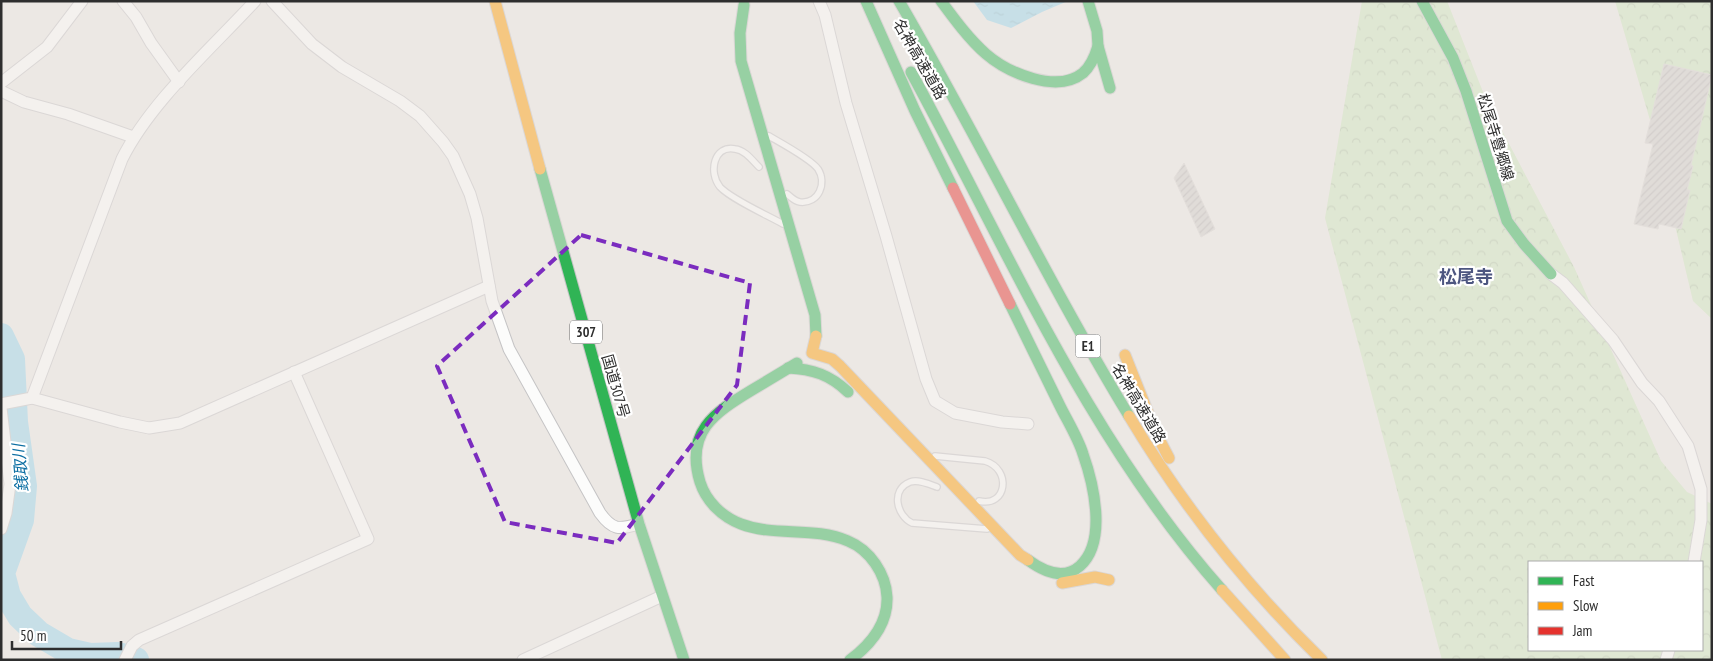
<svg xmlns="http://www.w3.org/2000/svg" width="1713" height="661" font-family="'PT Sans Narrow','Noto Sans JP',sans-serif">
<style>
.forest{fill:url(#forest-crowns);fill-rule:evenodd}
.water{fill:url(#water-ripples)}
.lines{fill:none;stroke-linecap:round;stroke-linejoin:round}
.river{stroke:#99d6ec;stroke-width:26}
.building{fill:url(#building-hatch);stroke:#d7d4d0}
.lane-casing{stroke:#c5c4c5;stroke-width:8}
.street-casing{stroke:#c5c4c5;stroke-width:13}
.fast-casing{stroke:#c5c4c5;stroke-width:13}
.slow-casing{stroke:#c5c4c5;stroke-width:13}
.jam-casing{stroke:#c5c4c5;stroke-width:13}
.lane{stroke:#fcfcfb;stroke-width:5.5}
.street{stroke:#fcfcfb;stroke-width:11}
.fast{stroke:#30b455;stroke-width:11}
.slow{stroke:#ff9f0a;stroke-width:11}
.jam{stroke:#e5322d;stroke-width:11}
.marked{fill:none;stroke:#7b2cbf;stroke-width:4;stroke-dasharray:10 6;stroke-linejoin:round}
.labels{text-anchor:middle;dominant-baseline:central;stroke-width:4.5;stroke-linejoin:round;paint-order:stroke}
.shield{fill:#fff;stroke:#6d6d6d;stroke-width:1}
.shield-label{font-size:14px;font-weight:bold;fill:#2e2e2e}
.street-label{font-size:15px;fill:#2e2e2e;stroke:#fff}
.water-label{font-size:16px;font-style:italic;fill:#0d6fa3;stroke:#fff}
.quarter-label{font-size:18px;font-weight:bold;fill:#4d5680;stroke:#fff}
</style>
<defs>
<pattern id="forest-crowns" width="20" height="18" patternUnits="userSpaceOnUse" patternTransform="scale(1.25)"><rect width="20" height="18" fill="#cee6be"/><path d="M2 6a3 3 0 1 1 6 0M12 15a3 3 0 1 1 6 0" fill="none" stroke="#b1c6a4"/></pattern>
<pattern id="water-ripples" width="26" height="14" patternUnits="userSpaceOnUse" patternTransform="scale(1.25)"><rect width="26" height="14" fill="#99d6ec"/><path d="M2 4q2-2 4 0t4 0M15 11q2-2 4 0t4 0" fill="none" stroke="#84b8cb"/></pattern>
<pattern id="building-hatch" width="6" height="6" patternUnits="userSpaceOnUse" patternTransform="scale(1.25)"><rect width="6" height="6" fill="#d1cecb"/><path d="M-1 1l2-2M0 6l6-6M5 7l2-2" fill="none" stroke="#b4b1af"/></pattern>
</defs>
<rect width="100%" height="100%" fill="#ece8e4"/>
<!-- forest -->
<g class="forest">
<path d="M 1362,1 L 1447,1 L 1487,102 L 1574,267 L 1661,461 L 1687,492 L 1712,504 L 1712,660 L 1442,660 L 1325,218 ZM 1529,562 L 1702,562 L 1702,650 L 1529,650 Z"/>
<path d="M 1615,1 L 1712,1 L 1712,319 L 1693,301 L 1650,120 Z"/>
</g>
<!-- water -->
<path class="water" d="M 973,1 L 1068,1 L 1042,12 L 1011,28 L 987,20 Z"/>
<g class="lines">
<!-- river -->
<path class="river" d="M 1,336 L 12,359 L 15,422 L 24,486 L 21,520 L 2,573 L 8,596 L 20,616 L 39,634 L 68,651 L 90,656 L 118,655 L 136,660"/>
</g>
<!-- building -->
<g class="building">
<path d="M 1664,64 L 1712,75 L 1691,165 L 1693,166 L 1687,190 L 1690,190 L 1681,229 L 1659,224 L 1658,229 L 1634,224 L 1653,144 L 1645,143 Z"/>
<path d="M 1184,163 L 1215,229 L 1201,237 L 1174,178 Z"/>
</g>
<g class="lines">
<!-- lane casing -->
<g class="lane-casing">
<g id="lane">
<path d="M 769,136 C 781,143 811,159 818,169 C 827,183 819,204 800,202 C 794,201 791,197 787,194"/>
<path d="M 759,167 C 752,160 745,150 735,149 C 714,145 708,172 720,187 C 731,199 767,215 783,224"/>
<path d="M 935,456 L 985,461 C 1012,469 1007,508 979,501"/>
<path d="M 937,487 C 929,484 918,479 910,482 C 890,490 897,516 912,523 L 987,529"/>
</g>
</g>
<!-- street casing -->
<g class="street-casing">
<g id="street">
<path d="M 123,1 L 136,17 L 151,43 L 179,82"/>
<path d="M 272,1 L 312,44 L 342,67 L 400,101 L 420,116 L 443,142 L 453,156 L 470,194 L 477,218 L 492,301 L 509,349 L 600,513 C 613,531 619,529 639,524"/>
<path d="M 819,1 L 825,15 L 846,103 L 886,236 L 926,379 L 935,401 L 955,413 L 1002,422 L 1028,424"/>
<path d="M 1,83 L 47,47 L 82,1"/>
<path d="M 1,91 L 24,102 L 68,114 L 133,137"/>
<path d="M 1551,274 L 1563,283 L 1613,340 L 1642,383 L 1659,401 L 1688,446 L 1701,489 L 1701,520 L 1694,562"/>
<path d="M 32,398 L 120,422 L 149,428 L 180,423 L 489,286"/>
<path d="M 1,404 L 32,398 L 122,159 C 151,101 211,49 255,1"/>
<path d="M 1,408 L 10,484 L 6,513 L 1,529"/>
<path d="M 125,660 L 132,646 L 139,640 L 368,539 L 294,372"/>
<path d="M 523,660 L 662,596"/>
<path d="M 1666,660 L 1669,650"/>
</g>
</g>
<!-- fast casing -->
<g class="fast-casing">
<g id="fast">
<path d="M 866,1 L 915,111 L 953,188"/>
<path d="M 899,1 C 979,138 1047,281 1129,416"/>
<path d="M 941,1 C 955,20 969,39 986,54 C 1008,73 1057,94 1083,73 C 1091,66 1095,56 1098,46"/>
<path d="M 1088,1 L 1097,31 L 1098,46 L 1110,88"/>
<path d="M 1422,1 L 1453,58 L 1466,91 L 1507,221 L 1524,244 L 1551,274"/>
<path d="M 744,5 L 740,33 L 741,61 L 815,315 L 816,336"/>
<path d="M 911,72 C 1007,248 1087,438 1222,590"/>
<path d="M 540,169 L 639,524 L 684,660"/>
<path d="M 1010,304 C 1027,338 1043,372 1060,406 C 1068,422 1078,438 1083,454 C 1094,485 1107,542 1080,566 C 1063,581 1043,571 1028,560"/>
<path d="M 797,363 C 782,372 767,381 752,390 C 714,413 685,432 700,482 C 706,501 722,517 741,524 C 775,537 814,526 848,541 C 870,550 886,574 887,597 C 888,624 870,645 850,660"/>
<path d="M 788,368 C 813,369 830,375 848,392"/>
</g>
</g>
<!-- slow casing -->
<g class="slow-casing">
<g id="slow">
<path d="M 495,1 L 540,169"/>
<path d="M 816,336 L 812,353 L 832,359 L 840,366 L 1020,555 L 1028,560"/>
<path d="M 1125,355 L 1156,433 L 1169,458"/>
<path d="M 1129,416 C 1183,506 1247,587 1322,660"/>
<path d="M 1062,583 L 1095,577 L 1109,580"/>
<path d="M 1222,590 L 1285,660"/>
</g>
</g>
<!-- jam casing -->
<g class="jam-casing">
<path id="jam" d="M 953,188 L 1010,304"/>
</g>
<!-- lane -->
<use href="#lane" class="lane"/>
<!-- street -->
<use href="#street" class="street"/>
<!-- fast -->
<use href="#fast" class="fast"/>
<!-- slow -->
<use href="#slow" class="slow"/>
<!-- jam -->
<use href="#jam" class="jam"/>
</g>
<!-- marked area -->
<path d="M0 0H1713V661H0ZM 581,235 L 750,283 L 737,385 L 617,543 L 505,522 L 437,366 Z" fill="#ece8e4" fill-opacity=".55" fill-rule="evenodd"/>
<path class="marked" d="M 581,235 L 750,283 L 737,385 L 617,543 L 505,522 L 437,366 Z"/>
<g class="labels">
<!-- shield labels -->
<g class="shield">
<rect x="570" y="320.5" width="32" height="23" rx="4"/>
<rect x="1075.5" y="334.5" width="25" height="23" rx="4"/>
</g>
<g class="shield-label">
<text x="586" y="332">307</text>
<text x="1088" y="346">E1</text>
</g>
<!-- street labels -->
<g class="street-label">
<text transform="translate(920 59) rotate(60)">名神高速道路</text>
<text transform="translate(1496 137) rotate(73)">松尾寺豊郷線</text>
<text transform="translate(616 386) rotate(74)">国道307号</text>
<text transform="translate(1139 403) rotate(59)">名神高速道路</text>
</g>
<!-- water labels -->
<g class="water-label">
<text transform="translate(20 468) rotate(-95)">銭取川</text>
</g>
<!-- quarter labels -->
<g class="quarter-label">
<text x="1466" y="276">松尾寺</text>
</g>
</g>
<!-- border -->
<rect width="1713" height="661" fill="none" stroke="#2e2e2e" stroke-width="5"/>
<!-- legend -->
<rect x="1528" y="561" width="175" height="90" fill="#ffffff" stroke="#ababab"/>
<rect x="1538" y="577" width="25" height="8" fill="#30b455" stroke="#ababab"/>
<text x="1573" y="586" font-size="15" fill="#2e2e2e">Fast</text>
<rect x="1538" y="602" width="25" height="8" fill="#ff9f0a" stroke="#ababab"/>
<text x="1573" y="611" font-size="15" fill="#2e2e2e">Slow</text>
<rect x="1538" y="627" width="25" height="8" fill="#e5322d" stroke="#ababab"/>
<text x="1573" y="636" font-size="15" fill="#2e2e2e">Jam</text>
<!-- scale -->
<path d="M12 641v8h109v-8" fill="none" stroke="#2e2e2e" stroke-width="2.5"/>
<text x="20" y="641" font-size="15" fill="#2e2e2e" stroke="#ffffff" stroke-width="4" paint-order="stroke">50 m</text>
</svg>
